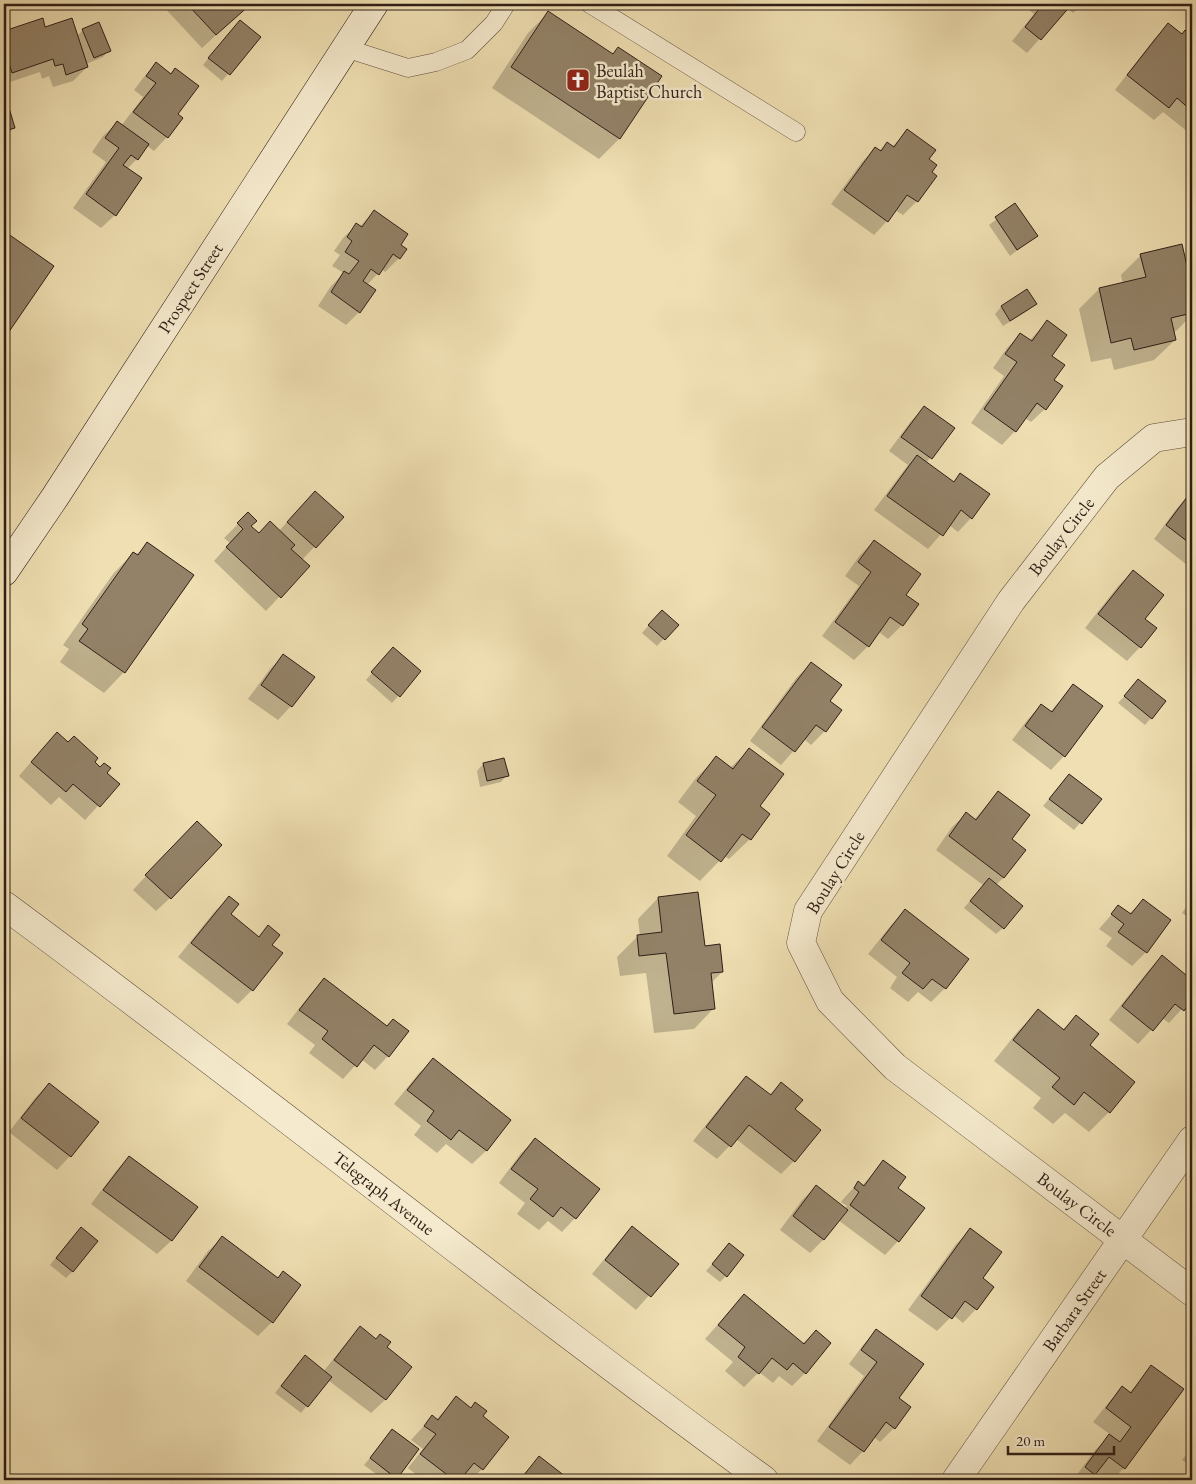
<svg xmlns="http://www.w3.org/2000/svg" width="1196" height="1484" font-family="'EB Garamond',serif">
<style>
.shadow{fill:#0003}
.building{fill:#938268;stroke:#2f1e17}
.lines{fill:none;stroke-linecap:round;stroke-linejoin:round}
.lane-casing{stroke:#5f4e3e;stroke-width:19}
.street-casing{stroke:#5f4e3e;stroke-width:29}
.secondary-casing{stroke:#2f1e17;stroke-width:29}
.lane{stroke:#f5eacd;stroke-width:18}
.street{stroke:#f5eacd;stroke-width:28}
.secondary{stroke:#f5eacd;stroke-width:28}
.labels{text-anchor:middle;dominant-baseline:central;stroke-width:5;stroke-linejoin:round;paint-order:stroke}
.poi-label{font-size:18px;fill:#2f1e17;stroke:#f5eacd;text-anchor:start}
.street-label{font-size:18px;fill:#2f1e17;stroke:#f5eacd}
</style>
<rect width="100%" height="100%" fill="#efdfb2"/>
<filter id="stains"><feTurbulence type="fractalNoise" baseFrequency=".004" numOctaves="4"/><feColorMatrix values="0 0 0 0 .2 0 0 0 0 .09 0 0 0 0 .02 0 0 0 .5 -.17"/></filter>
<radialGradient id="worn" r=".72"><stop offset=".6" stop-color="#630" stop-opacity="0"/><stop offset="1" stop-color="#630" stop-opacity=".3"/></radialGradient>
<!-- shadow -->
<g class="shadow">
<path d="M 161,4 L 250,4 L 202,48 Z"/>
<path d="M 1022,4 L 1082,4 L 1073,13 L 1067,8 L 1027,53 L 1012,41 L 1034,14 Z"/>
<path d="M 548,13 L 619,139 L 599,159 L 492,88 L 528,33 Z"/>
<path d="M 42,20 L 45,29 L 77,36 L 83,30 L 98,24 L 109,50 L 103,57 L 86,64 L 87,67 L 73,81 L 53,87 L 49,76 L 42,79 L 40,72 L 4,84 L 4,32 Z"/>
<path d="M 1168,25 L 1181,36 L 1185,31 L 1192,37 L 1190,43 L 1192,45 L 1192,128 L 1188,132 L 1163,112 L 1154,120 L 1115,90 L 1154,39 Z"/>
<path d="M 233,28 L 259,37 L 222,81 L 203,65 Z"/>
<path d="M 156,64 L 176,115 L 181,118 L 167,137 L 154,151 L 146,145 L 137,159 L 127,169 L 115,215 L 101,228 L 73,208 L 106,162 L 92,152 L 103,136 L 117,123 L 121,126 L 143,97 L 134,90 L 143,78 Z"/>
<path d="M 4,93 L 14,128 L 7,134 L 4,135 Z"/>
<path d="M 908,130 L 927,160 L 917,201 L 903,215 L 895,210 L 887,221 L 874,235 L 831,204 L 862,162 L 875,149 L 879,151 L 887,144 L 892,147 Z"/>
<path d="M 1015,205 L 1036,236 L 1010,256 L 989,225 Z"/>
<path d="M 374,212 L 399,245 L 399,258 L 385,272 L 382,269 L 367,285 L 359,312 L 346,325 L 318,306 L 331,286 L 344,273 L 332,266 L 340,255 L 334,251 L 343,238 L 357,225 L 359,227 Z"/>
<path d="M 4,233 L 52,266 L 4,337 Z"/>
<path d="M 1181,246 L 1192,293 L 1192,315 L 1176,331 L 1173,332 L 1175,340 L 1154,360 L 1114,370 L 1111,358 L 1091,362 L 1079,309 L 1099,289 L 1123,284 L 1121,275 L 1141,255 Z"/>
<path d="M 1027,290 L 1036,303 L 1029,310 L 1003,326 L 995,314 L 1001,307 Z"/>
<path d="M 1047,322 L 1052,380 L 1045,409 L 1031,422 L 1025,418 L 1015,431 L 1002,445 L 971,423 L 1004,376 L 993,368 L 1007,348 L 1021,334 L 1029,341 Z"/>
<path d="M 924,408 L 953,429 L 926,463 L 952,483 L 961,474 L 971,518 L 958,532 L 949,525 L 928,549 L 874,510 L 908,465 L 889,451 L 911,421 Z"/>
<path d="M 1190,495 L 1192,496 L 1192,569 L 1154,539 L 1177,508 Z"/>
<path d="M 301,506 L 342,517 L 302,560 L 308,566 L 266,611 L 214,561 L 230,543 L 224,538 L 248,514 L 250,526 L 259,534 L 279,531 Z"/>
<path d="M 874,541 L 904,595 L 902,625 L 888,639 L 878,631 L 868,646 L 854,660 L 822,636 L 859,586 L 845,576 L 860,555 Z"/>
<path d="M 147,544 L 192,575 L 124,672 L 104,693 L 60,662 L 69,649 L 63,645 L 113,574 L 133,553 L 136,555 Z"/>
<path d="M 1133,572 L 1143,619 L 1155,628 L 1140,647 L 1127,661 L 1085,628 L 1119,585 Z"/>
<path d="M 1192,598 L 1192,607 L 1188,604 Z"/>
<path d="M 655,618 L 677,625 L 657,646 L 642,633 Z"/>
<path d="M 387,655 L 420,671 L 392,703 L 366,680 Z"/>
<path d="M 283,656 L 291,706 L 278,720 L 248,699 L 270,669 Z"/>
<path d="M 811,664 L 828,702 L 840,710 L 825,731 L 811,745 L 804,739 L 781,765 L 750,741 L 797,677 Z"/>
<path d="M 1074,685 L 1064,756 L 1051,770 L 1012,740 L 1028,719 L 1041,705 L 1050,712 Z"/>
<path d="M 1134,686 L 1151,718 L 1145,725 L 1118,703 Z"/>
<path d="M 43,748 L 93,762 L 118,784 L 85,820 L 59,797 L 51,805 L 19,776 Z"/>
<path d="M 749,750 L 758,806 L 768,814 L 750,839 L 729,859 L 724,856 L 700,881 L 667,856 L 696,816 L 678,802 L 696,778 L 716,758 L 730,768 Z"/>
<path d="M 503,759 L 507,775 L 501,782 L 480,787 L 477,771 L 483,764 Z"/>
<path d="M 1069,775 L 1100,799 L 1074,830 L 1043,806 Z"/>
<path d="M 998,792 L 1010,839 L 1004,877 L 996,885 L 1003,928 L 996,934 L 964,908 L 983,885 L 936,850 L 952,827 L 966,814 L 974,820 Z"/>
<path d="M 183,836 L 170,898 L 156,911 L 133,890 Z"/>
<path d="M 229,898 L 229,915 L 258,937 L 268,927 L 270,945 L 281,954 L 252,990 L 238,1004 L 178,957 L 215,911 Z"/>
<path d="M 658,898 L 704,947 L 722,972 L 711,983 L 714,1008 L 694,1029 L 654,1033 L 646,973 L 620,976 L 617,957 L 638,936 L 640,936 L 638,919 Z"/>
<path d="M 1192,899 L 1192,920 L 1182,913 Z"/>
<path d="M 1143,901 L 1169,920 L 1146,952 L 1132,966 L 1106,946 L 1112,938 L 1099,929 L 1118,907 L 1129,914 Z"/>
<path d="M 906,911 L 967,959 L 945,988 L 931,1002 L 918,992 L 908,1002 L 890,988 L 897,977 L 868,954 L 892,924 Z"/>
<path d="M 1162,957 L 1192,981 L 1192,998 L 1169,1023 L 1162,1018 L 1138,1044 L 1109,1020 L 1149,970 Z"/>
<path d="M 324,980 L 388,1056 L 375,1070 L 361,1059 L 343,1079 L 309,1053 L 315,1045 L 287,1024 L 311,993 Z"/>
<path d="M 1038,1011 L 1062,1030 L 1076,1017 L 1088,1045 L 1109,1112 L 1089,1132 L 1065,1113 L 1053,1124 L 1033,1108 L 1041,1098 L 994,1061 L 1018,1031 Z"/>
<path d="M 433,1060 L 509,1121 L 486,1151 L 472,1164 L 446,1144 L 437,1153 L 414,1135 L 421,1126 L 394,1104 L 419,1073 Z"/>
<path d="M 746,1077 L 769,1095 L 781,1084 L 793,1110 L 794,1161 L 781,1174 L 736,1139 L 717,1159 L 693,1141 L 733,1091 Z"/>
<path d="M 49,1084 L 97,1122 L 70,1156 L 57,1170 L 9,1132 L 35,1098 Z"/>
<path d="M 535,1140 L 575,1218 L 562,1232 L 548,1221 L 539,1230 L 517,1214 L 525,1203 L 499,1183 L 521,1153 Z"/>
<path d="M 129,1157 L 196,1208 L 171,1241 L 157,1254 L 91,1204 L 116,1171 Z"/>
<path d="M 883,1162 L 896,1188 L 898,1241 L 885,1255 L 838,1220 L 823,1240 L 810,1253 L 780,1230 L 802,1200 L 816,1187 L 845,1209 L 847,1206 L 841,1202 L 845,1197 L 858,1183 L 862,1186 Z"/>
<path d="M 632,1227 L 677,1264 L 636,1310 L 592,1274 L 619,1241 Z"/>
<path d="M 970,1230 L 981,1279 L 976,1309 L 963,1323 L 953,1315 L 937,1331 L 908,1310 L 956,1244 Z"/>
<path d="M 74,1235 L 73,1271 L 66,1278 L 50,1265 Z"/>
<path d="M 222,1238 L 272,1322 L 258,1336 L 186,1281 L 208,1251 Z"/>
<path d="M 723,1251 L 726,1276 L 720,1282 L 706,1271 Z"/>
<path d="M 744,1295 L 802,1344 L 816,1331 L 805,1373 L 792,1386 L 779,1376 L 773,1383 L 759,1372 L 744,1387 L 725,1371 L 733,1362 L 705,1339 Z"/>
<path d="M 360,1328 L 410,1367 L 385,1400 L 371,1413 L 328,1380 L 301,1413 L 275,1393 L 298,1363 L 323,1372 L 347,1342 Z"/>
<path d="M 876,1331 L 897,1399 L 894,1428 L 880,1442 L 874,1437 L 863,1451 L 850,1465 L 817,1441 L 864,1376 L 849,1364 L 863,1345 Z"/>
<path d="M 1152,1367 L 1182,1390 L 1124,1468 L 1112,1480 L 1108,1480 L 1096,1471 L 1088,1480 L 1073,1480 L 1096,1449 L 1111,1435 L 1093,1422 L 1109,1402 L 1122,1388 L 1129,1393 Z"/>
<path d="M 456,1398 L 470,1409 L 475,1403 L 481,1416 L 482,1469 L 471,1480 L 466,1480 L 461,1477 L 458,1480 L 423,1480 L 408,1468 L 423,1449 L 411,1440 L 432,1417 L 436,1420 Z"/>
<path d="M 392,1431 L 396,1478 L 394,1480 L 384,1480 L 364,1465 Z"/>
<path d="M 1192,1447 L 1192,1467 L 1182,1460 Z"/>
<path d="M 539,1458 L 568,1480 L 518,1480 Z"/>
</g>
<!-- building -->
<g class="building">
<path d="M 187,4 L 251,4 L 216,35 Z"/>
<path d="M 1043,4 L 1072,4 L 1041,40 L 1025,27 Z"/>
<path d="M 548,11 L 613,54 L 618,47 L 662,76 L 620,139 L 511,67 Z"/>
<path d="M 43,18 L 45,27 L 72,18 L 88,67 L 66,75 L 63,64 L 55,66 L 53,59 L 12,73 L 4,47 L 4,31 Z"/>
<path d="M 240,20 L 261,37 L 230,75 L 208,58 Z"/>
<path d="M 99,22 L 111,51 L 94,58 L 82,29 Z"/>
<path d="M 1168,23 L 1182,34 L 1185,30 L 1192,36 L 1192,111 L 1177,98 L 1169,108 L 1127,75 Z"/>
<path d="M 156,62 L 171,74 L 175,68 L 199,86 L 178,114 L 183,118 L 168,138 L 133,112 L 156,83 L 146,76 Z"/>
<path d="M 4,91 L 15,128 L 4,131 Z"/>
<path d="M 117,121 L 149,144 L 138,160 L 131,155 L 123,165 L 142,178 L 116,216 L 86,194 L 119,148 L 105,138 Z"/>
<path d="M 907,129 L 936,150 L 929,159 L 937,165 L 932,172 L 937,176 L 918,202 L 907,195 L 888,222 L 844,190 L 875,147 L 881,151 L 887,142 L 894,147 Z"/>
<path d="M 1015,203 L 1038,236 L 1017,250 L 995,217 Z"/>
<path d="M 374,210 L 408,234 L 401,245 L 407,249 L 400,259 L 393,254 L 379,275 L 371,269 L 363,281 L 376,290 L 360,313 L 331,292 L 344,271 L 349,274 L 359,261 L 345,252 L 352,241 L 347,237 L 356,223 L 362,227 Z"/>
<path d="M 4,231 L 54,266 L 4,339 Z"/>
<path d="M 1182,244 L 1192,288 L 1192,313 L 1171,318 L 1176,340 L 1134,350 L 1131,338 L 1111,343 L 1099,288 L 1146,277 L 1140,254 Z"/>
<path d="M 1027,289 L 1037,304 L 1010,321 L 1001,306 Z"/>
<path d="M 1047,320 L 1067,335 L 1052,356 L 1065,365 L 1054,380 L 1063,386 L 1046,410 L 1037,403 L 1016,432 L 984,409 L 1017,362 L 1005,354 L 1020,333 L 1032,341 Z"/>
<path d="M 924,406 L 955,428 L 932,459 L 901,437 Z"/>
<path d="M 917,455 L 954,482 L 960,473 L 990,494 L 972,519 L 961,510 L 943,536 L 887,496 Z"/>
<path d="M 315,491 L 344,517 L 316,548 L 287,522 Z"/>
<path d="M 1190,493 L 1192,495 L 1192,545 L 1166,525 Z"/>
<path d="M 248,512 L 257,521 L 251,526 L 259,533 L 270,521 L 295,545 L 291,549 L 310,566 L 281,598 L 226,547 L 243,529 L 237,523 Z"/>
<path d="M 874,540 L 921,574 L 906,595 L 919,604 L 903,626 L 890,617 L 869,647 L 835,622 L 871,572 L 858,562 Z"/>
<path d="M 147,542 L 194,575 L 125,673 L 79,641 L 88,629 L 82,624 L 133,552 L 138,555 Z"/>
<path d="M 1133,570 L 1164,595 L 1145,619 L 1157,628 L 1141,648 L 1098,614 Z"/>
<path d="M 662,610 L 679,625 L 665,640 L 648,625 Z"/>
<path d="M 393,647 L 421,671 L 400,697 L 371,672 Z"/>
<path d="M 283,654 L 315,677 L 292,707 L 261,685 Z"/>
<path d="M 811,662 L 842,685 L 830,701 L 842,710 L 826,732 L 816,725 L 795,752 L 762,727 Z"/>
<path d="M 1138,679 L 1166,701 L 1152,719 L 1124,696 Z"/>
<path d="M 1073,684 L 1103,706 L 1065,757 L 1025,726 L 1041,704 L 1052,712 Z"/>
<path d="M 57,732 L 68,742 L 74,736 L 98,758 L 95,762 L 100,767 L 104,763 L 111,768 L 107,773 L 120,784 L 100,807 L 73,784 L 66,792 L 31,762 Z"/>
<path d="M 749,748 L 784,774 L 760,806 L 770,814 L 751,840 L 742,834 L 721,862 L 686,835 L 716,795 L 697,781 L 716,756 L 733,769 Z"/>
<path d="M 504,758 L 509,776 L 487,781 L 483,763 Z"/>
<path d="M 1069,774 L 1102,799 L 1082,824 L 1049,799 Z"/>
<path d="M 998,791 L 1030,815 L 1012,839 L 1026,850 L 1004,878 L 949,836 L 966,812 L 976,820 Z"/>
<path d="M 197,821 L 222,845 L 171,899 L 145,875 Z"/>
<path d="M 989,878 L 1023,906 L 1004,929 L 970,901 Z"/>
<path d="M 698,892 L 705,946 L 720,944 L 723,972 L 711,973 L 715,1009 L 674,1014 L 666,953 L 639,956 L 637,935 L 662,932 L 658,897 Z"/>
<path d="M 229,896 L 239,904 L 231,914 L 259,937 L 268,925 L 280,935 L 272,945 L 283,953 L 253,991 L 191,943 Z"/>
<path d="M 1143,899 L 1171,920 L 1147,953 L 1118,932 L 1124,924 L 1111,914 L 1118,905 L 1131,914 Z"/>
<path d="M 905,909 L 969,959 L 946,989 L 932,979 L 923,989 L 902,973 L 910,963 L 881,940 Z"/>
<path d="M 1162,955 L 1192,980 L 1192,1000 L 1184,1011 L 1175,1004 L 1153,1031 L 1122,1006 Z"/>
<path d="M 324,978 L 387,1026 L 393,1019 L 409,1031 L 389,1057 L 374,1045 L 357,1067 L 322,1039 L 328,1031 L 299,1010 Z"/>
<path d="M 1038,1009 L 1064,1030 L 1076,1015 L 1099,1034 L 1090,1045 L 1135,1082 L 1110,1113 L 1084,1092 L 1074,1105 L 1052,1087 L 1060,1078 L 1013,1040 Z"/>
<path d="M 433,1058 L 511,1120 L 487,1151 L 459,1130 L 451,1140 L 427,1121 L 434,1111 L 407,1090 Z"/>
<path d="M 746,1076 L 771,1095 L 781,1082 L 803,1100 L 795,1109 L 821,1130 L 795,1162 L 749,1125 L 731,1147 L 706,1127 Z"/>
<path d="M 49,1083 L 99,1122 L 71,1157 L 21,1118 Z"/>
<path d="M 535,1138 L 600,1189 L 576,1219 L 561,1207 L 553,1217 L 530,1199 L 538,1189 L 511,1169 Z"/>
<path d="M 129,1156 L 198,1207 L 172,1241 L 103,1190 Z"/>
<path d="M 883,1160 L 906,1177 L 898,1188 L 925,1208 L 899,1242 L 850,1205 L 859,1192 L 854,1188 L 858,1181 L 864,1186 Z"/>
<path d="M 816,1185 L 848,1210 L 824,1240 L 793,1216 Z"/>
<path d="M 632,1226 L 679,1264 L 651,1297 L 605,1260 Z"/>
<path d="M 81,1227 L 98,1241 L 73,1272 L 56,1258 Z"/>
<path d="M 970,1228 L 1002,1252 L 983,1278 L 994,1287 L 977,1310 L 965,1301 L 952,1319 L 921,1296 Z"/>
<path d="M 222,1236 L 278,1278 L 283,1271 L 301,1285 L 273,1323 L 199,1267 Z"/>
<path d="M 729,1243 L 744,1255 L 727,1277 L 712,1264 Z"/>
<path d="M 744,1294 L 804,1344 L 816,1330 L 831,1343 L 806,1374 L 793,1363 L 787,1370 L 772,1358 L 759,1374 L 738,1357 L 745,1347 L 718,1325 Z"/>
<path d="M 360,1326 L 376,1339 L 380,1334 L 391,1342 L 387,1347 L 412,1367 L 386,1400 L 334,1360 Z"/>
<path d="M 876,1329 L 924,1364 L 899,1398 L 911,1407 L 895,1429 L 886,1422 L 864,1452 L 829,1427 L 877,1362 L 861,1350 Z"/>
<path d="M 305,1355 L 332,1377 L 308,1407 L 281,1386 Z"/>
<path d="M 1151,1365 L 1184,1389 L 1125,1469 L 1109,1457 L 1095,1475 L 1085,1467 L 1109,1434 L 1120,1442 L 1131,1427 L 1106,1408 L 1122,1386 L 1131,1393 Z"/>
<path d="M 456,1396 L 471,1408 L 475,1402 L 487,1411 L 483,1416 L 509,1437 L 483,1470 L 474,1463 L 460,1480 L 454,1480 L 420,1454 L 436,1434 L 424,1426 L 432,1415 L 438,1420 Z"/>
<path d="M 392,1429 L 419,1449 L 397,1479 L 370,1458 Z"/>
<path d="M 539,1456 L 570,1480 L 520,1480 Z"/>
</g>
<g class="lines">
<!-- lane casing -->
<g class="lane-casing">
<g id="lane">
<path d="M 590,4 L 796,132"/>
<path d="M 345,48 L 408,68 L 436,62 L 467,50 L 494,23 L 506,4"/>
</g>
</g>
<!-- street casing -->
<g class="street-casing">
<g id="street">
<path d="M 1192,432 L 1154,438 L 1107,477 L 1011,601 L 808,911 L 801,943 L 830,1001 L 895,1067 L 1192,1292"/>
<path d="M 4,905 C 260,1094 507,1293 764,1480"/>
<path d="M 956,1480 L 1192,1140"/>
</g>
</g>
<!-- secondary casing -->
<g class="secondary-casing">
<path id="secondary" d="M 4,572 L 55,497 L 374,4"/>
</g>
<!-- lane -->
<use href="#lane" class="lane"/>
<!-- street -->
<use href="#street" class="street"/>
<!-- secondary -->
<use href="#secondary" class="secondary"/>
</g>
<!-- icons -->
<defs>
<g id="church-square" transform="scale(1.25)"><rect x="-9" y="-9" width="18" height="18" rx="4" fill="#8f2418" stroke="#f5eacd"/><path d="M-1.2-6h2.4v3.5h3.3v2.4h-3.3V6h-2.4V-.1h-3.3v-2.4h3.3Z" fill="#fff"/></g>
</defs>
<g fill-rule="evenodd">
<use href="#church-square" x="578" y="80"/>
</g>
<g class="labels">
<!-- poi labels -->
<g class="poi-label">
<text x="596" y="70">Beulah<tspan x="596" dy="21">Baptist Church</tspan></text>
</g>
<!-- street labels -->
<g class="street-label">
<text transform="translate(190 288) rotate(-57)">Prospect Street</text>
<text transform="translate(1061 536) rotate(-52)">Boulay Circle</text>
<text transform="translate(835 872) rotate(-58)">Boulay Circle</text>
<text transform="translate(384 1193) rotate(38)">Telegraph Avenue</text>
<text transform="translate(1077 1204) rotate(37)">Boulay Circle</text>
<text transform="translate(1074 1310) rotate(-55)">Barbara Street</text>
</g>
</g>
<!-- margin -->
<rect width="1196" height="1484" fill="none" stroke="#efdfb2" stroke-width="20"/>
<rect x="5" y="5" width="1186" height="1474" fill="none" stroke="#2f1e17" stroke-width="2.5"/>
<rect x="10" y="10" width="1176" height="1464" fill="none" stroke="#2f1e17"/>
<!-- scale -->
<path d="M1008 1446v8h106v-8" fill="none" stroke="#2f1e17" stroke-width="2.5"/>
<text x="1016" y="1446" font-size="15" fill="#2f1e17" stroke="#f5eacd" stroke-width="4" paint-order="stroke">20 m</text>
<rect width="100%" height="100%" filter="url(#stains)"/>
<rect width="100%" height="100%" fill="url(#worn)"/>
</svg>
